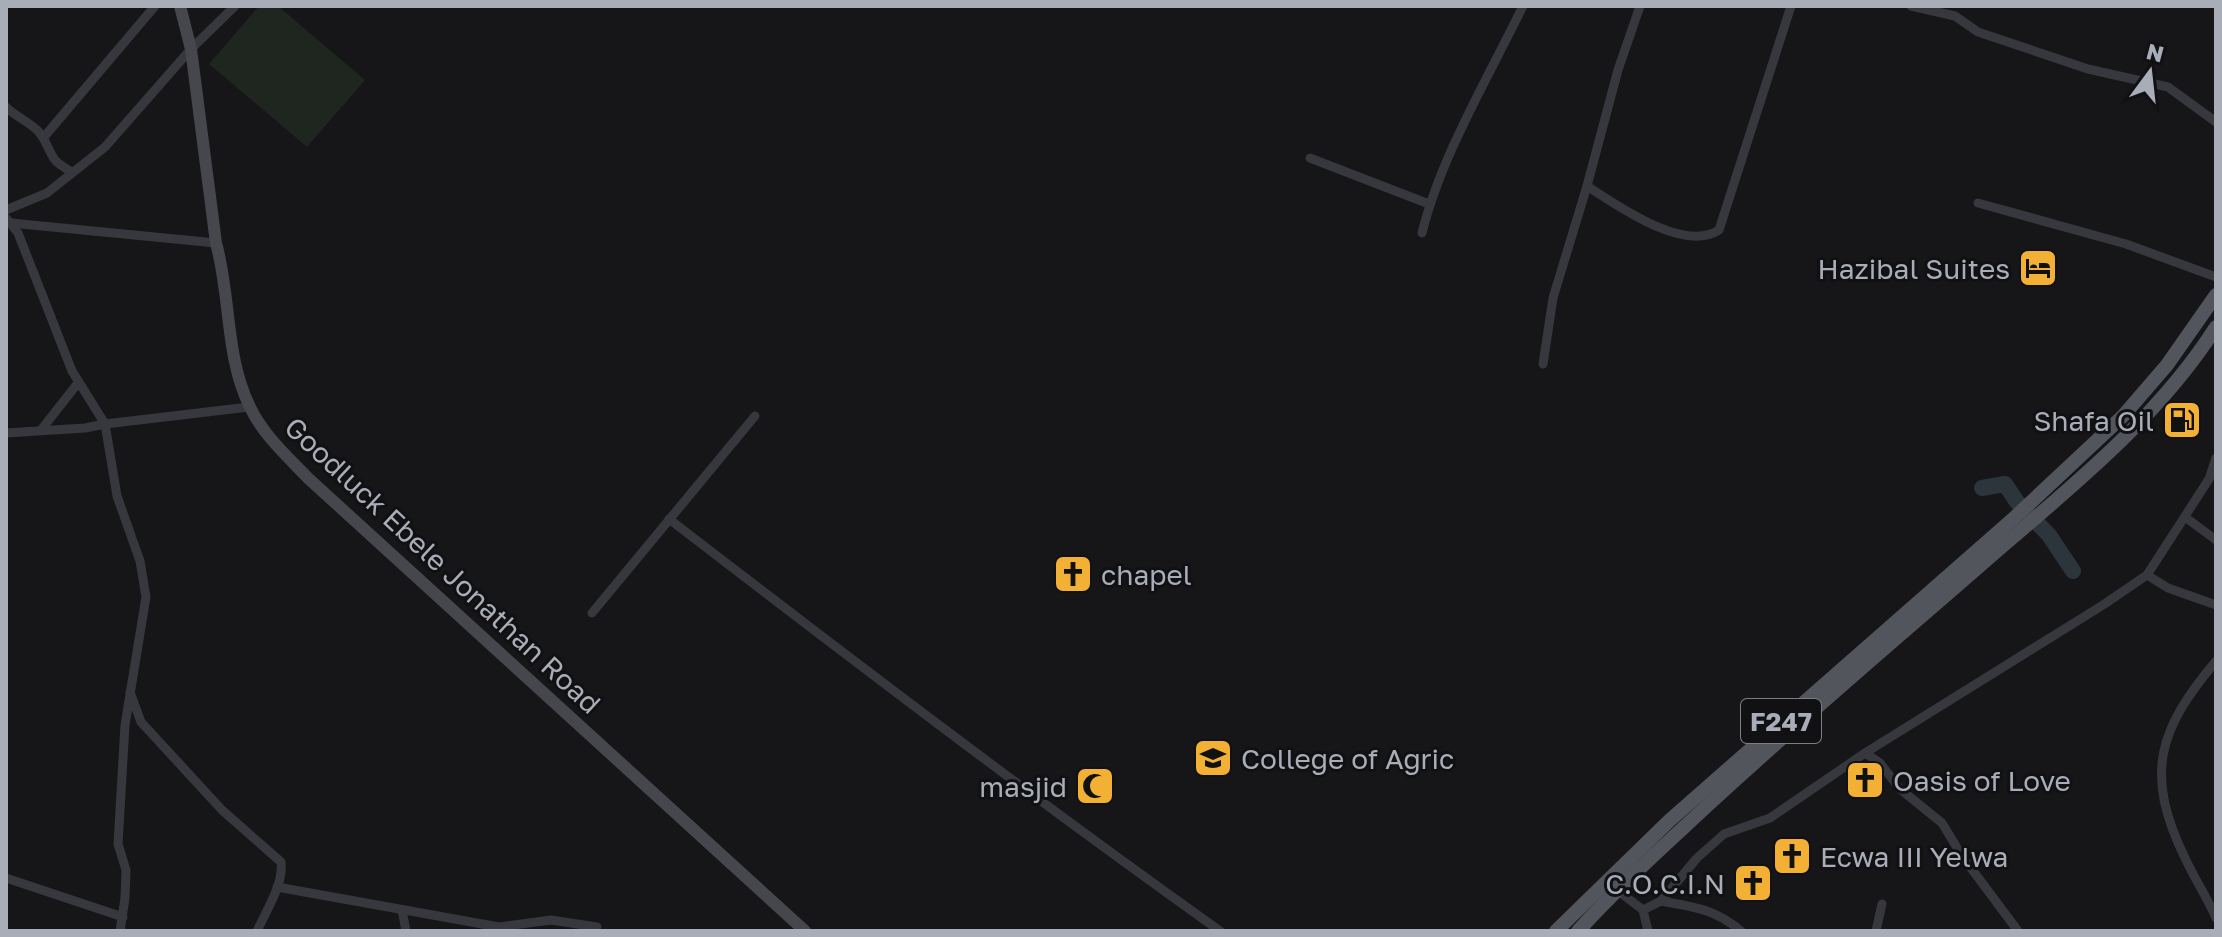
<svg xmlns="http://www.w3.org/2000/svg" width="2222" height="937" font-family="'Golos Text',sans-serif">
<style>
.green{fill:#1e261f}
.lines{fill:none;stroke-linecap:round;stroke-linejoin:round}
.river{stroke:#2c353c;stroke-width:16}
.minor{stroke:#37383d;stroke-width:9}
.secondary{stroke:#45474d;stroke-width:12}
.primary{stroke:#53555c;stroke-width:14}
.labels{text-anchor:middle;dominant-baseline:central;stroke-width:6;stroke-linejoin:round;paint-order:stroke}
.shield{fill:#111113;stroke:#7b7e86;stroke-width:2}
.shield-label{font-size:26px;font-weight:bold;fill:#a8adb8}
.poi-label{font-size:28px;fill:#a8adb8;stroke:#111113;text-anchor:end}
.street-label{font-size:28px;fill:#a8adb8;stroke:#111113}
</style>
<rect width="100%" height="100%" fill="#161618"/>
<!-- green -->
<path class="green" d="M 259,6 L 278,6 L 365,80 L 307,147 L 209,64 Z"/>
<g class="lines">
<!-- river -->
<path class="river" d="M 1982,488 L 2005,484 L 2017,502 L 2049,535 L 2073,571"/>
<!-- minor -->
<g class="minor">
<path d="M 1911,6 L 1955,16 L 1978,32 L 2088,69 L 2168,87 L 2216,122"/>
<path d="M 6,107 C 16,117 28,121 38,131 C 46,139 48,151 55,160 C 59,165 67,169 72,172"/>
<path d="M 44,137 L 155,6"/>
<path d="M 1310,158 L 1429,204"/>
<path d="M 1587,186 C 1618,206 1684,253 1719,230 L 1791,6"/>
<path d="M 1978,203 L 2126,244 L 2216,277"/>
<path d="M 6,210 L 47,193 L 105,147 L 191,49 L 235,6"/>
<path d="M 6,218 L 18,233 L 72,371 L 105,424 L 85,428 L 6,433"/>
<path d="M 11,223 L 216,243"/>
<path d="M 1422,233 C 1441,156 1488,78 1523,6"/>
<path d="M 1543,364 L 1553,298 L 1587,186 L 1618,70 L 1640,6"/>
<path d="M 41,430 L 78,383"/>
<path d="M 2185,517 L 2216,540"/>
<path d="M 669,519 C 851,659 1033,798 1220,931"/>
<path d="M 2147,575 L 2168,588 L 2216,605"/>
<path d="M 592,613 L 755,416"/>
<path d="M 2216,661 C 2158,730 2144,774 2185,858 C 2194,878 2207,897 2216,918"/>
<path d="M 130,692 L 141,722 L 222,810 L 281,862 C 284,884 266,911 257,931"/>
<path d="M 1865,753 L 2103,605 L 2147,575 L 2209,479 L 2216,458"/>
<path d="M 6,878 L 123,917"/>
<path d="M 277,887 L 499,927 L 551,920 L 597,927"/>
<path d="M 1617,890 L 1643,910 L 1648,931"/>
<path d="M 1661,901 C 1695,907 1714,909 1741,931"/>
<path d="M 402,910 L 406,931"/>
<path d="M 1643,910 L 1661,901 L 1697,858 L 1724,834 L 1770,818 L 1865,753 L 1880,763 L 1900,789 L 1942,823 L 1962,856 L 2018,931"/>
<path d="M 120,931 L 125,898 L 126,870 L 118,844 L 125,725 L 146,597 L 140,561 L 117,496 L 105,424 L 249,407"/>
<path d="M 1876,931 L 1882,904"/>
</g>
<!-- secondary -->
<path class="secondary" d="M 180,6 L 191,49 L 216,243 C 231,296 225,357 250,407 C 263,435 288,457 309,479 L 805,931"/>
<!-- primary -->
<g class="primary">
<path d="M 1556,931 L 1670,820 L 2013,519 L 2123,416 L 2167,365 L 2216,295"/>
<path d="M 1578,931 C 1619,886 1664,846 1709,804 C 1801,719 1897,638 1991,556 C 2072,486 2158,418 2216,327"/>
</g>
</g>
<!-- icons -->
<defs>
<g id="hotel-square" transform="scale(2)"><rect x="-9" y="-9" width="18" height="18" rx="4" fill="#f2b134" stroke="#111113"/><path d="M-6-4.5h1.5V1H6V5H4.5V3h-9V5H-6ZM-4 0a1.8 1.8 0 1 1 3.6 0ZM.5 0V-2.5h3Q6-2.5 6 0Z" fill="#111"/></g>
<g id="fuel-square" transform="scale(2)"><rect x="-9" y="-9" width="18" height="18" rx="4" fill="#f2b134" stroke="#111113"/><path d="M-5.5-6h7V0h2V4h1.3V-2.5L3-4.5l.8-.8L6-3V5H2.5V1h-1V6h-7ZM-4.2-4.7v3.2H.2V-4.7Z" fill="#111"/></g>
<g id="church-square" transform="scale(2)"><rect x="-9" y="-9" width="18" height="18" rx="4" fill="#f2b134" stroke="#111113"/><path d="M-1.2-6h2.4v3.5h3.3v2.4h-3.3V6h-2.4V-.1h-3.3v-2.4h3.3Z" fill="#111"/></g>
<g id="university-square" transform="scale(2)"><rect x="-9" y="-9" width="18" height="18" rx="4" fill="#f2b134" stroke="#111113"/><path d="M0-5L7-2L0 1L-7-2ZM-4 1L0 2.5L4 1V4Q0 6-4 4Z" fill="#111"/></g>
<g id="mosque-square" transform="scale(2)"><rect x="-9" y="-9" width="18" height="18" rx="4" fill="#f2b134" stroke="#111113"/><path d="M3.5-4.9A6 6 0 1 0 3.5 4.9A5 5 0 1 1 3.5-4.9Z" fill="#111"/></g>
</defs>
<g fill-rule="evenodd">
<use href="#hotel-square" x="2038" y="268"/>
<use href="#fuel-square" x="2182" y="420"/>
<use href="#church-square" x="1073" y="574"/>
<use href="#university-square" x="1213" y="758"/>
<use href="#church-square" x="1865" y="780"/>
<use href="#mosque-square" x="1095" y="786"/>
<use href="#church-square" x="1792" y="856"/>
<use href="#church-square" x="1753" y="883"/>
</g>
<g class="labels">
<!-- shield labels -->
<rect class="shield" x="1741" y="699" width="80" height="44" rx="6"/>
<g class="shield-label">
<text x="1781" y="721">F247</text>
</g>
<!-- poi labels -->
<g class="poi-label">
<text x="2010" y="268">Hazibal Suites</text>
<text x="2154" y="420">Shafa Oil</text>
<text x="1101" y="574" text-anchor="start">chapel</text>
<text x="1241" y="758" text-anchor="start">College of Agric</text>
<text x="1893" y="780" text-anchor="start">Oasis of Love</text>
<text x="1067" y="786">masjid</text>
<text x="1820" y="856" text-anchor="start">Ecwa III Yelwa</text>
<text x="1725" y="883">C.O.C.I.N</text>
</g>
<!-- street labels -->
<g class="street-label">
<text transform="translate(443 565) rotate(43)">Goodluck Ebele Jonathan Road</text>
</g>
</g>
<!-- border -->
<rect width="2222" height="937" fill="none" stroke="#a8adb8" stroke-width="16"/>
<!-- north arrow -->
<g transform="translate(2150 72) rotate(15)" stroke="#111113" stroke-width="6" paint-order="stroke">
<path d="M0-6L14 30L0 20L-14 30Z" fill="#a8adb8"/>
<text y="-12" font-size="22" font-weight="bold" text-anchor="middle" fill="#a8adb8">N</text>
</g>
</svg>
